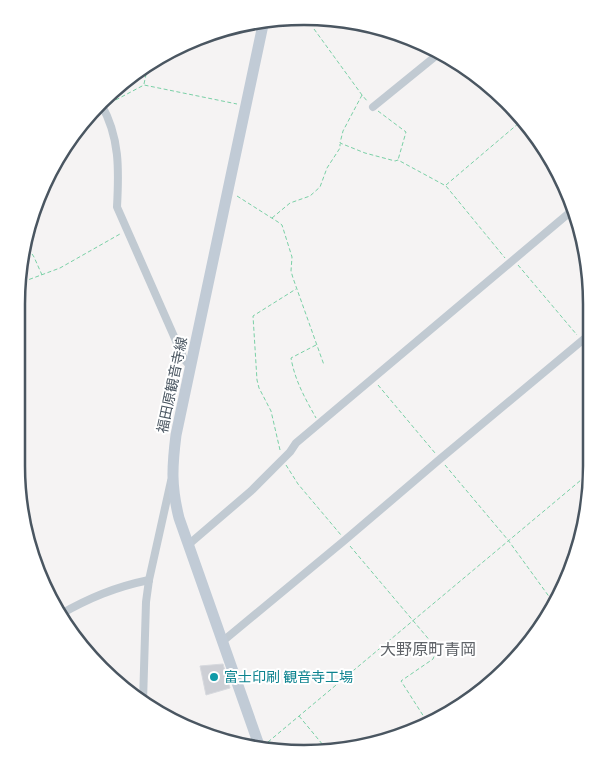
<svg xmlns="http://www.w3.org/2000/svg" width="608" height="770" font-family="Ubuntu,'Noto Sans JP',sans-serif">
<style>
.building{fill:#cdcfd5;stroke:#d7d9de}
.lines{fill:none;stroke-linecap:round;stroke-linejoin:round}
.path{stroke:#7ad0a6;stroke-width:1;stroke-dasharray:4 2.5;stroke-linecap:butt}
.minor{stroke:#c1cad2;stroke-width:8}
.secondary{stroke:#c1cbd6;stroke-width:11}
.primary{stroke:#b3c2d1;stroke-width:12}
.culture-dot{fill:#0f9aa8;stroke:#fff;stroke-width:2}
.labels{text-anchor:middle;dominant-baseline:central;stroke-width:4;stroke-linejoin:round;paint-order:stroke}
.street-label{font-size:14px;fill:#4a5661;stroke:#fff}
.culture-label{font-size:14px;fill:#0d838f;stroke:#fff;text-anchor:start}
.quarter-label{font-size:16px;fill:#5f6368;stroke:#fff}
.rim{fill:none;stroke:#4a5661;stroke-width:2.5}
</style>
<rect width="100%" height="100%" fill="#f5f3f3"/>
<!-- building -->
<path class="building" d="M 223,664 L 230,688 L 206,695 L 200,666 Z"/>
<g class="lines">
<!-- path -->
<g class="path">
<path d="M 314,29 L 362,95 L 368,102"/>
<path d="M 479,76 L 558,172"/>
<path d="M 144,84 L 148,65"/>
<path d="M 362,95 L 343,131 L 340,143 L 365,153 L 395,161 L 398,160 L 446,186 L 505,258"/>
<path d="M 110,103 L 144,85 L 237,104"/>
<path d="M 378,111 L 406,132 L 398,160"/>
<path d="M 446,185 L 519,123"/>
<path d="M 237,196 L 278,222 L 282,225 L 292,257 L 291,271 L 293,278 L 324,365"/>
<path d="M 272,218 L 290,203 L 310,196 L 320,187 L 327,168 L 340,148 L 340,144"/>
<path d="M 25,243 L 34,257 L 42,275"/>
<path d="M 518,265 L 577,335"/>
<path d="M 17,284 L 60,268 L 120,234"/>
<path d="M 316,345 L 291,358 C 295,381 305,398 316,418"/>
<path d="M 583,347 L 590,355"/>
<path d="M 378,385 L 435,453"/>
<path d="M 280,450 L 271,411 L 259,388 L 257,380 L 253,316 L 296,289"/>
<path d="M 286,465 L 298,484 L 341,535"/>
<path d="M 445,465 L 508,540 L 553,602"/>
<path d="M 350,546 L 437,649 L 433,659 L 401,681 L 426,720"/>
<path d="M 39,571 L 49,583 L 58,607"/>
<path d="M 299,716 L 328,751"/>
<path d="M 268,742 L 587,475"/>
</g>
<!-- minor -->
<g class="minor">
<path d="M 307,21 L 310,22"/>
<path d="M 101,104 C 120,137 119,170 117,207 L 184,359 L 191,367"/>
<path d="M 373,107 L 437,55"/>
<path d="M 188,545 L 251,491 L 290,452 L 296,443 L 575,208"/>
<path d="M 59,615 C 89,598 115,587 149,580"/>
<path d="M 223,641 L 345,540 L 440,459 L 590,334"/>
<path d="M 143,702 L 146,602 L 149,580 L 171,481"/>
</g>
<!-- secondary -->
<path class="secondary" d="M 260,748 L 179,518 C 171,486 172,467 176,435 L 264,20"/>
<!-- primary -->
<path class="primary" d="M 436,720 C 460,705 482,688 504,670"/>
</g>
<!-- markers -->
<circle class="culture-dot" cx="214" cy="677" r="5"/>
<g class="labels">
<!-- street labels -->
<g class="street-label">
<text transform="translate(172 385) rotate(-78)">福田原観音寺線</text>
</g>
<!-- culture labels -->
<g class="culture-label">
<text x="224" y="677">富士印刷 観音寺工場</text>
</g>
<!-- quarter labels -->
<g class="quarter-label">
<text x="428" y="649">大野原町青岡</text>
</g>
</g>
<!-- crop -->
<path d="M0 0H608V770H0ZM304 25H304A279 279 0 0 1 583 304V466A279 279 0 0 1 304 745H304A279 279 0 0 1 25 466V304A279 279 0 0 1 304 25Z" fill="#fff" fill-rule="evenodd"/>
<path class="rim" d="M304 25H304A279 279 0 0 1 583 304V466A279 279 0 0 1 304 745H304A279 279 0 0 1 25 466V304A279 279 0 0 1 304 25Z"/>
</svg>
